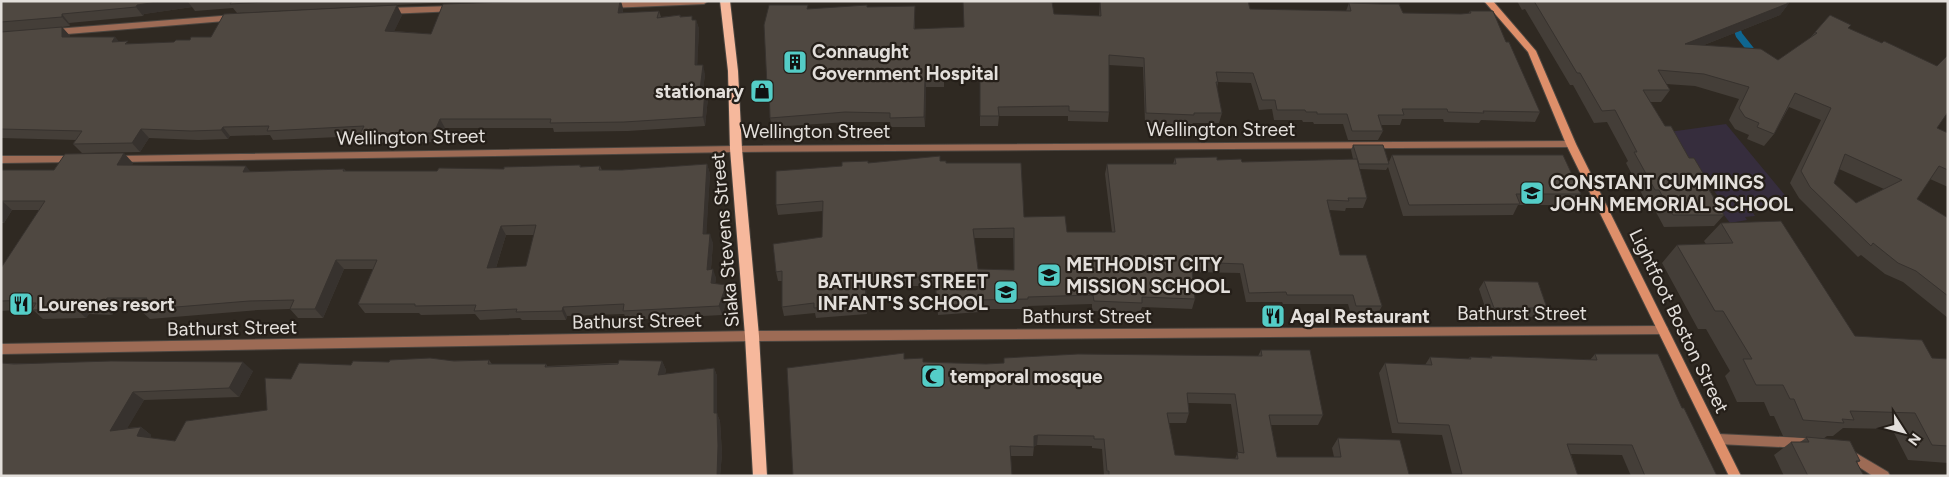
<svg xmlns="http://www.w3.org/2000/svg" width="1949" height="477" font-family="Figtree,sans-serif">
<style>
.medical{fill:#362d3d}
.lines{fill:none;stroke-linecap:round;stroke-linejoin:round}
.stream{stroke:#0f6690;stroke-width:7}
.lane-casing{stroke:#4c4640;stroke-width:2}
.street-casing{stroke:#4c4640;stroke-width:2}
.secondary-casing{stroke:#4c4640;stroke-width:2}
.primary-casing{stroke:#4c4640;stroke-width:2}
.lane{fill:#9d6b55;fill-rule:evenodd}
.street{fill:#9d6b55;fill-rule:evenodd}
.secondary{fill:#de8f6a;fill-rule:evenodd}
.primary{fill:#f6b89c;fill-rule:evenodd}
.wall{fill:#443e38;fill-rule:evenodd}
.shaded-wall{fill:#37322e}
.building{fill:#4f4841;stroke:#37322e;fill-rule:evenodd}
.labels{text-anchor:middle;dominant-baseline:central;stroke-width:4.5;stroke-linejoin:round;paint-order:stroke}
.poi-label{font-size:19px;font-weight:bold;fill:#e3dfdb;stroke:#251f19;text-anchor:start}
.street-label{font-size:19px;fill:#e3dfdb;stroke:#251f19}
</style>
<rect width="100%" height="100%" fill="#2f2922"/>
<!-- medical -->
<path class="medical" d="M 1726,124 L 1789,200 L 1750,208 L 1755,216 L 1745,217 L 1747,220 L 1730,223 L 1717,206 L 1724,204 L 1669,132 Z"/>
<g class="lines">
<!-- stream -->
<path class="stream" d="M 1735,23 L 1739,35 L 1754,54"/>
<!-- lane casing -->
<g class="lane-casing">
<g id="lane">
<path d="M 1718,434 L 1803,438 L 1807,439 L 1809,443 L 1807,447 L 1803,448 L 1718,444 L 1714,443 L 1712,439 L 1714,435 Z"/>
<path d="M 1849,449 L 1888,472 L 1890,476 L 1873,476 L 1845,458 L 1843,454 L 1845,450 Z"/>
</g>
</g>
<!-- street casing -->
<g class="street-casing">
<g id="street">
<path d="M 634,1 L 708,1 L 704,4 L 609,8 L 605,5 L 609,2 Z"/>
<path d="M 454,6 L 458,9 L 457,11 L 386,14 L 382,11 L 386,8 Z"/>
<path d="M 234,15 L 238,18 L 237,20 L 55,35 L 51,32 L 55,29 Z"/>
<path d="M 1571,141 L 1576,144 L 1571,147 L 736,152 L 117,162 L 112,159 L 117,156 L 736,146 Z"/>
<path d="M 1,156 L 75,156 L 80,159 L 75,162 L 1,163 Z"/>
<path d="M 1663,326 L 1667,327 L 1668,330 L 1667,333 L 1663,334 L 752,341 L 1,354 L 1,344 L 752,331 Z"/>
</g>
</g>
<!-- secondary casing -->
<g class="secondary-casing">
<path id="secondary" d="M 1484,1 L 1493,1 L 1536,51 L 1576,144 L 1741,476 L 1729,476 L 1566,144 L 1528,52 Z"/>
</g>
<!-- primary casing -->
<g class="primary-casing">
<path id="primary" d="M 720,1 L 730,1 L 738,71 L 742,149 L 759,336 L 767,476 L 753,476 L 745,336 L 730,149 L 728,71 Z"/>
</g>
<!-- lane -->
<use href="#lane" class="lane"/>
<!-- street -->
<use href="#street" class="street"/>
<!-- secondary -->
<use href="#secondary" class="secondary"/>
<!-- primary -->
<use href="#primary" class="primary"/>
</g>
<!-- wall -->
<g class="wall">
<path d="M 1,1 L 509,1 L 452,2 L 237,13 L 233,8 L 195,11 L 192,7 L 144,14 L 143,16 L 69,23 L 70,26 L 62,27 L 70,36 L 70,37 L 115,37 L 119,42 L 130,44 L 174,42 L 402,15 L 394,31 L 431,34 L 623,8 L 623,13 L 659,11 L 661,17 L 680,15 L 681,17 L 693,20 L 696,20 L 699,29 L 697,65 L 705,74 L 703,90 L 708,98 L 705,126 L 628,131 L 554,132 L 553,128 L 445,128 L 440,142 L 366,143 L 361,136 L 273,140 L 270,135 L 230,136 L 228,139 L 198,140 L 149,138 L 140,152 L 82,153 L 73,144 L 76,140 L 1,138 Z"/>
<path d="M 1100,1 L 1248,1 L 1250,9 L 1346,11 L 1349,3 L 1403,13 L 1461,14 L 1468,14 L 1470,11 L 1506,42 L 1540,112 L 1535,122 L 1481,120 L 1479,123 L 1444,122 L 1443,119 L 1402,119 L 1400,125 L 1381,125 L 1383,131 L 1378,140 L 1348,140 L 1343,124 L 1314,124 L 1313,122 L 1303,122 L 1302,120 L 1274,120 L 1272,109 L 1259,110 L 1251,83 L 1218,82 L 1217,88 L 1222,113 L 1219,123 L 1193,123 L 1192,125 L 1145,123 L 1143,67 L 1109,65 L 1109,112 L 1108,122 L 1068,121 L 1068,116 L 999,116 L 998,126 L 980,126 L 980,78 L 944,80 L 944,87 L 926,87 L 925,127 L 891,127 L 890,122 L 847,122 L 772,127 L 770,118 L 770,95 L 769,95 L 767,86 L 808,9 L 867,7 L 915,15 L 915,29 L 963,27 L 1015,2 L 1054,14 L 1099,16 Z"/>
<path d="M 1517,1 L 1785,1 L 1789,3 L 1780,15 L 1704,45 L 1778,60 L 1810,38 L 1830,15 L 1849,28 L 1937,128 L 1948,133 L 1948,187 L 1930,179 L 1917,199 L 1948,218 L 1948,318 L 1903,282 L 1885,274 L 1861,255 L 1858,257 L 1799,198 L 1790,183 L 1821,120 L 1789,107 L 1774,134 L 1764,146 L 1747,139 L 1749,135 L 1735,129 L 1729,120 L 1739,99 L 1695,86 L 1666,84 L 1670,90 L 1661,102 L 1650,102 L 1665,126 L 1709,183 L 1707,186 L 1724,215 L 1714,226 L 1664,227 L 1650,201 L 1646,202 L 1626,163 L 1628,161 L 1607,122 L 1594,123 L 1573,85 L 1570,85 L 1525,9 L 1522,10 ZM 1839,169 L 1884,189 L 1856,203 L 1834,183 Z"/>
<path d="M 1353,145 L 1388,164 L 1392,155 L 1581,194 L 1573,205 L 1518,205 L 1513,215 L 1403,216 L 1388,167 L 1386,170 L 1359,169 L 1367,198 L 1363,208 L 1346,208 L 1345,211 L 1329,210 L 1340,255 L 1382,306 L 1377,315 L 1351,315 L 1348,304 L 1283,304 L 1282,302 L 1246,302 L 1240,273 L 1192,272 L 1195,299 L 1192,309 L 1142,307 L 1140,312 L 1092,311 L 1092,304 L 1028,306 L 1028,309 L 980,309 L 980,312 L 938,315 L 935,286 L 866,286 L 867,314 L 816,318 L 815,313 L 784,316 L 782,307 L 782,281 L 778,281 L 776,272 L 822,237 L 823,211 L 778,215 L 776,205 L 842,166 L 868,163 L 940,161 L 946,163 L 1024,217 L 1067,232 L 1112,232 L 1105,174 L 1107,164 L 1173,164 L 1175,158 L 1217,160 L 1242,162 L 1353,159 L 1351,150 ZM 974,238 L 1013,238 L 1014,270 L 978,269 Z"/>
<path d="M 133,163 L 132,165 L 251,172 L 344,169 L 346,171 L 437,171 L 504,169 L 580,165 L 581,167 L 600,166 L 602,170 L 622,170 L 707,164 L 710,174 L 706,234 L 713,243 L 711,269 L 716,278 L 715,284 L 726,285 L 729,294 L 722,315 L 627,320 L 624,314 L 567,316 L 566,320 L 522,320 L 520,318 L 480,320 L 475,314 L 421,315 L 419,313 L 365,313 L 358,304 L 373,269 L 344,269 L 323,318 L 298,318 L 290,309 L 258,310 L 150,319 L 140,310 L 142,307 L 117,307 L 112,315 L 89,314 L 86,318 L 43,319 L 32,309 L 1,311 L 1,268 L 39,210 L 12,210 L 4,223 L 1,223 L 1,170 L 54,170 ZM 506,235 L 534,235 L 526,266 L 496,268 Z"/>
<path d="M 1721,223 L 1855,336 L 1932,358 L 1948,359 L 1948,463 L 1908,460 L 1892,429 L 1843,428 L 1833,436 L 1827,436 L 1823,439 L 1860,461 L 1857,463 L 1864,476 L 1784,476 L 1774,455 L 1791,442 L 1800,442 L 1806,438 L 1783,436 L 1774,416 L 1770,416 L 1764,402 L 1737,402 L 1725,376 L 1730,371 L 1706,329 L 1698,329 L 1662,263 L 1677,245 L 1706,244 L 1704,241 Z"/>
<path d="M 1484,281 L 1547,308 L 1541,317 L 1488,316 L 1479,289 Z"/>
<path d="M 1261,350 L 1323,415 L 1318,425 L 1271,425 L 1277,457 L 1334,457 L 1332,448 L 1338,438 L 1409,474 L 1452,474 L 1442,435 L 1392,433 L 1379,373 L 1385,363 L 1425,365 L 1430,357 L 1468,359 L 1470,357 L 1490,358 L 1491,356 L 1590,360 L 1595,354 L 1682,408 L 1717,476 L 1631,476 L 1622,455 L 1571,454 L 1578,476 L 1104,476 L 1102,449 L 1092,448 L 1092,446 L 1037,445 L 1034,446 L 1033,456 L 1011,456 L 793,476 L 905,359 L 923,362 L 986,364 L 1258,356 ZM 1188,403 L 1231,404 L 1238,452 L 1235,459 L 1175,455 L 1169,423 L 1186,423 L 1189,413 Z"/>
<path d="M 489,360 L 492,364 L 546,364 L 547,366 L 662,361 L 666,370 L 665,374 L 714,368 L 717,376 L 717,414 L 720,421 L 722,454 L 720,476 L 1,476 L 1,363 L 253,371 L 239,397 L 144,400 L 127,428 L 141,427 L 151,435 L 150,438 L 175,441 L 267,410 L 291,379 L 351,365 L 389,362 Z"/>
</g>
<!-- shaded-wall -->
<g class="shaded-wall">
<path d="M 164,1 L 193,1 L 188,2 L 192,7 L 144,14 L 143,16 L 136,7 L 137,5 Z"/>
<path d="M 620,1 L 621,1 L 623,8 L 622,22 L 618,13 Z"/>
<path d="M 1789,3 L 1780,15 L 1676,56 L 1685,44 Z"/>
<path d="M 397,5 L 402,15 L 390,40 L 385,31 Z"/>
<path d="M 62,14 L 69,23 L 70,26 L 62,17 Z"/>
<path d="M 696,20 L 699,29 L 697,74 L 695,65 Z"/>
<path d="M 62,27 L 70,36 L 71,46 L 62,37 Z"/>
<path d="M 115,37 L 123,46 L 112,42 Z"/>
<path d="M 703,65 L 705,74 L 702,99 L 700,90 Z"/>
<path d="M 925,77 L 926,87 L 925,127 L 924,117 Z"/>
<path d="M 705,89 L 708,98 L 705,126 L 703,117 Z"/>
<path d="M 440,119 L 445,128 L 440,142 L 434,133 Z"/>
<path d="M 223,127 L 230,136 L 228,139 L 221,130 Z"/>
<path d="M 141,129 L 149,138 L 140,152 L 132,143 Z"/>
<path d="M 124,153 L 133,163 L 126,175 L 117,165 Z"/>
<path d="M 707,164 L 710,174 L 706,243 L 703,234 Z"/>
<path d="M 246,166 L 254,176 L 243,172 Z"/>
<path d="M 2,201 L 12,210 L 4,223 L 1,221 Z"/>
<path d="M 501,226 L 506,235 L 493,277 L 487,268 Z"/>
<path d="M 710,234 L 713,243 L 710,279 L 707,270 Z"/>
<path d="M 336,260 L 344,269 L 323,318 L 315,309 Z"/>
<path d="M 713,269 L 716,278 L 714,292 L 711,283 Z"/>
<path d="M 865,277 L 866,286 L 867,314 L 866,305 Z"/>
<path d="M 726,285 L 729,294 L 722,315 L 719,306 Z"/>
<path d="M 107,298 L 117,307 L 112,315 L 102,306 Z"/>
<path d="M 78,305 L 89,314 L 86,318 L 76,309 Z"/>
<path d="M 563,307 L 567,316 L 566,320 L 562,311 Z"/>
<path d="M 662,361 L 666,370 L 662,384 L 658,375 Z"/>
<path d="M 243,362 L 253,371 L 239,397 L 229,388 Z"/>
<path d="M 714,368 L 717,376 L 717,414 L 720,421 L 722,454 L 720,476 L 717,476 L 714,413 Z"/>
<path d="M 133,392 L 144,400 L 121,439 L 110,431 Z"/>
<path d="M 141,427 L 151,435 L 148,445 L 137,436 Z"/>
<path d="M 1038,435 L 1037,445 L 1033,446 L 1034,436 Z"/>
</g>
<!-- building -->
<g class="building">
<path d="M 1,1 L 164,1 L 137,5 L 136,7 L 62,14 L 62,17 L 1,22 Z"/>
<path d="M 232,1 L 284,1 L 230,4 Z"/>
<path d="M 542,1 L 620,1 L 618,13 L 659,11 L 657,18 L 680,15 L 680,17 L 692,16 L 692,20 L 696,20 L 695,65 L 703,65 L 700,90 L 705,89 L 703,117 L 624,122 L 550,123 L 551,119 L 440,119 L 434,133 L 360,134 L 364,126 L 267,131 L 269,126 L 223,127 L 221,130 L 191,131 L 141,129 L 132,143 L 73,144 L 82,131 L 1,129 L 1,32 L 62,27 L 62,37 L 115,37 L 112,42 L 128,41 L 125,44 L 174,42 L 176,40 L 190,40 L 191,37 L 211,37 L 224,14 L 397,5 L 385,31 L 431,34 L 443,4 Z"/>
<path d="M 963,1 L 1052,2 L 1054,14 L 1101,16 L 1100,1 L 1248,1 L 1250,9 L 1351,11 L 1349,3 L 1382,4 L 1399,4 L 1403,13 L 1461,14 L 1471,13 L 1470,11 L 1493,11 L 1506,42 L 1509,42 L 1540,112 L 1483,111 L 1484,113 L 1448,112 L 1447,109 L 1402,109 L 1404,115 L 1378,115 L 1383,131 L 1352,131 L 1347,114 L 1317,114 L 1317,112 L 1306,112 L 1305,110 L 1277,110 L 1275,100 L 1262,100 L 1253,73 L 1216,72 L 1218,82 L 1216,82 L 1222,113 L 1194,113 L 1194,115 L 1146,113 L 1144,58 L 1109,55 L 1109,112 L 1069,111 L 1069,106 L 998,107 L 999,116 L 980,116 L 980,69 L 944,70 L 944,77 L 925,77 L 924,117 L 890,118 L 890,113 L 845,112 L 770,118 L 769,86 L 767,86 L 764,25 L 769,5 L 808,5 L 807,9 L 867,5 L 867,7 L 915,6 L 914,29 L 964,27 Z"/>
<path d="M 1534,1 L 1785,1 L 1789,3 L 1685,44 L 1761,49 L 1778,60 L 1817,33 L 1815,32 L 1830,15 L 1851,25 L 1848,28 L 1882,43 L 1884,41 L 1937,66 L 1948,55 L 1948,112 L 1937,128 L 1948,133 L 1948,170 L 1939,166 L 1917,199 L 1948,218 L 1948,296 L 1916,271 L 1898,263 L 1873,243 L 1871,246 L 1810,187 L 1801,171 L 1831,108 L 1795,93 L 1774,134 L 1757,127 L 1759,123 L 1745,117 L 1739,108 L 1749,87 L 1704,74 L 1658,70 L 1670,90 L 1643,90 L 1665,126 L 1671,126 L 1689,158 L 1694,158 L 1709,183 L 1705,183 L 1724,215 L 1673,215 L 1659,190 L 1655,190 L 1634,152 L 1637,152 L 1615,110 L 1602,111 L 1580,73 L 1577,73 ZM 1845,154 L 1902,180 L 1856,203 L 1834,183 Z"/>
<path d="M 1353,145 L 1383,145 L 1389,164 L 1359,164 Z"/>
<path d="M 124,153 L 117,165 L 246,166 L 243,172 L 344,169 L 343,171 L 437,171 L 439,168 L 504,169 L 504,167 L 580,165 L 580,167 L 600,166 L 599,170 L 622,170 L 707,164 L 703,234 L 710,234 L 707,270 L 713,269 L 711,283 L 726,285 L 719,306 L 623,311 L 624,304 L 563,307 L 562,311 L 516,312 L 517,309 L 474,311 L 476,305 L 415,306 L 415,304 L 358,304 L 377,260 L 336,260 L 315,309 L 290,309 L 294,300 L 249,301 L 140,310 L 147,298 L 107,298 L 102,306 L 78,305 L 76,309 L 32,310 L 36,303 L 30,303 L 32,300 L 1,301 L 1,268 L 45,201 L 2,201 L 1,202 L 1,170 L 54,170 L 65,154 ZM 536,225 L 526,266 L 487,268 L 501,226 Z"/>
<path d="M 1392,155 L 1563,155 L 1581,194 L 1516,194 L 1520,204 L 1409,205 Z"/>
<path d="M 940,156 L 940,161 L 946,161 L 946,163 L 1021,163 L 1024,217 L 1065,216 L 1067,232 L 1115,232 L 1107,164 L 1176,164 L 1175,158 L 1217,157 L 1217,160 L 1241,159 L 1242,162 L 1357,159 L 1367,198 L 1348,198 L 1349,201 L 1327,200 L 1340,255 L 1366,255 L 1382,306 L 1356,306 L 1353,295 L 1287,295 L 1286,292 L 1249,293 L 1243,264 L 1191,262 L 1195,299 L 1142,297 L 1142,303 L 1094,301 L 1093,295 L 1028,297 L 1028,299 L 979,300 L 980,303 L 937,306 L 935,277 L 865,277 L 866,305 L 814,308 L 814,303 L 782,307 L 782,271 L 776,272 L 773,244 L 822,237 L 823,201 L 776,205 L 776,171 L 842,166 L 842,162 L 868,161 L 868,163 ZM 1014,228 L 1014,270 L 978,269 L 973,229 Z"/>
<path d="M 1781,221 L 1855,336 L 1922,340 L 1932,358 L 1948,359 L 1948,446 L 1932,445 L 1915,413 L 1850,411 L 1854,420 L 1842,419 L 1844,423 L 1803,420 L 1794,399 L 1790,399 L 1783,385 L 1756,385 L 1743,359 L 1752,359 L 1723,311 L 1715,311 L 1677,245 L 1733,243 L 1721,223 Z"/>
<path d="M 1484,281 L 1538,282 L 1547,308 L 1494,308 Z"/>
<path d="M 1261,350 L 1310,350 L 1323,415 L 1269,415 L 1277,457 L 1341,457 L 1338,438 L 1400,440 L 1409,474 L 1462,474 L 1449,425 L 1398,423 L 1385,363 L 1432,365 L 1430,357 L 1471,359 L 1470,357 L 1492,358 L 1491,356 L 1597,360 L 1595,354 L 1658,354 L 1682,408 L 1684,408 L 1717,476 L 1645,476 L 1632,445 L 1567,444 L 1578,476 L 1109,476 L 1109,471 L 1107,471 L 1104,439 L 1094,439 L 1094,436 L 1038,435 L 1034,436 L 1034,447 L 1010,446 L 1012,476 L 793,476 L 787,368 L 904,353 L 904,359 L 923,358 L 923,362 L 986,364 L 1004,363 L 1004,358 L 1078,354 L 1262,356 ZM 1187,393 L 1235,394 L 1244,453 L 1237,452 L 1238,459 L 1175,455 L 1167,413 L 1189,413 Z"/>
<path d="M 430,358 L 454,361 L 489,360 L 488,364 L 546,364 L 545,367 L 618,364 L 619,360 L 662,361 L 658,375 L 714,368 L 714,413 L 717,413 L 718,446 L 717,476 L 1,476 L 1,363 L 14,364 L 111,361 L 243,362 L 229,388 L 133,392 L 110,431 L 141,427 L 137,436 L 175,441 L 186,421 L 267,410 L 265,378 L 291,379 L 299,363 L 351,365 L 353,361 L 389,362 L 390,360 Z"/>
<path d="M 1806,437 L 1850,441 L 1860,461 L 1856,461 L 1864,476 L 1808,476 L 1791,442 L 1809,442 Z"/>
</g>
<!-- icons -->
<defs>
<g id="building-square" transform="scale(1.25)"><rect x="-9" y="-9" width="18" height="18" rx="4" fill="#54cdc7" stroke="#251f19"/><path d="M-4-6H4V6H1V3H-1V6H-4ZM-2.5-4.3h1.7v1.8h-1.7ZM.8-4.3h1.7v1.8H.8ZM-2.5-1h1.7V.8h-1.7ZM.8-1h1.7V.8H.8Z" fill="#111"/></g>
<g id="shop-square" transform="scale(1.25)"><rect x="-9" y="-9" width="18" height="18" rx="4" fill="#54cdc7" stroke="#251f19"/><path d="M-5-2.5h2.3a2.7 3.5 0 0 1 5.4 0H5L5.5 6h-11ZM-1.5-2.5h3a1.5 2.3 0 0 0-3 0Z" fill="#111"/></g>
<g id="school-square" transform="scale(1.25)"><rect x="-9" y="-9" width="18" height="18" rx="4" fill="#54cdc7" stroke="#251f19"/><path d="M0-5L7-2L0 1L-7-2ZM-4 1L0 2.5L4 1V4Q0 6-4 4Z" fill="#111"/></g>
<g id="restaurant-square" transform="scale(1.25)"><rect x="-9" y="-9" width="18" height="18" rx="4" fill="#54cdc7" stroke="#251f19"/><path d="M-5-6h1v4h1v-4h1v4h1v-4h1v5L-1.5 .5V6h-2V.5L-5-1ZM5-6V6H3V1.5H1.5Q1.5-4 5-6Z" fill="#111"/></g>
<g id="mosque-square" transform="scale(1.25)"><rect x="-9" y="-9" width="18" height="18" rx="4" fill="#54cdc7" stroke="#251f19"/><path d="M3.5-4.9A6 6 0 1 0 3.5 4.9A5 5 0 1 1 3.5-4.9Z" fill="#111"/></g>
</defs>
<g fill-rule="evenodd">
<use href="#building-square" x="795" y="62"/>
<use href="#shop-square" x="762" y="91"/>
<use href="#school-square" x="1532" y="193"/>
<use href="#school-square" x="1049" y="275"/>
<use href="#school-square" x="1006" y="292"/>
<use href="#restaurant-square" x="21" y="304"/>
<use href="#restaurant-square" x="1273" y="316"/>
<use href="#mosque-square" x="933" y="376"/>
</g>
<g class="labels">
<!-- poi labels -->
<g class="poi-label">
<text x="812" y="51">Connaught<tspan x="812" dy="22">Government Hospital</tspan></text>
<text x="744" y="91" text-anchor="end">stationary</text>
<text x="1550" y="182">CONSTANT CUMMINGS<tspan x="1550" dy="22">JOHN MEMORIAL SCHOOL</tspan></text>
<text x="1066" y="264">METHODIST CITY<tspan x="1066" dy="22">MISSION SCHOOL</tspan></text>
<text x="988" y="281" text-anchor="end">BATHURST STREET<tspan x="988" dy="22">INFANT'S SCHOOL</tspan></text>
<text x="38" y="304">Lourenes resort</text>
<text x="1290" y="316">Agal Restaurant</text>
<text x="950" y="376">temporal mosque</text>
</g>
<!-- street labels -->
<g class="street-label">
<text x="1221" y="129">Wellington Street</text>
<text x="816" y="131">Wellington Street</text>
<text transform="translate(411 137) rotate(-1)">Wellington Street</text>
<text transform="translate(725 240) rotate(-95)">Siaka Stevens Street</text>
<text x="1522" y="313">Bathurst Street</text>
<text x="1087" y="316">Bathurst Street</text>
<text transform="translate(637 321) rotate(-1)">Bathurst Street</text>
<text transform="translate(1679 321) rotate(64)">Lightfoot Boston Street</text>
<text transform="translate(232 328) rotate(-1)">Bathurst Street</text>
</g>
</g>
<!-- border -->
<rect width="1949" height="477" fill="none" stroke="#e3dfdb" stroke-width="5"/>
<!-- north arrow -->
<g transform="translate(1904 432) rotate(126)" stroke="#251f19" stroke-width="4" paint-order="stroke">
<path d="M0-4L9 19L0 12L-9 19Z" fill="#e3dfdb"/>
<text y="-8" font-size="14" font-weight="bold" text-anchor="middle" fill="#e3dfdb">N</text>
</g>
</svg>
